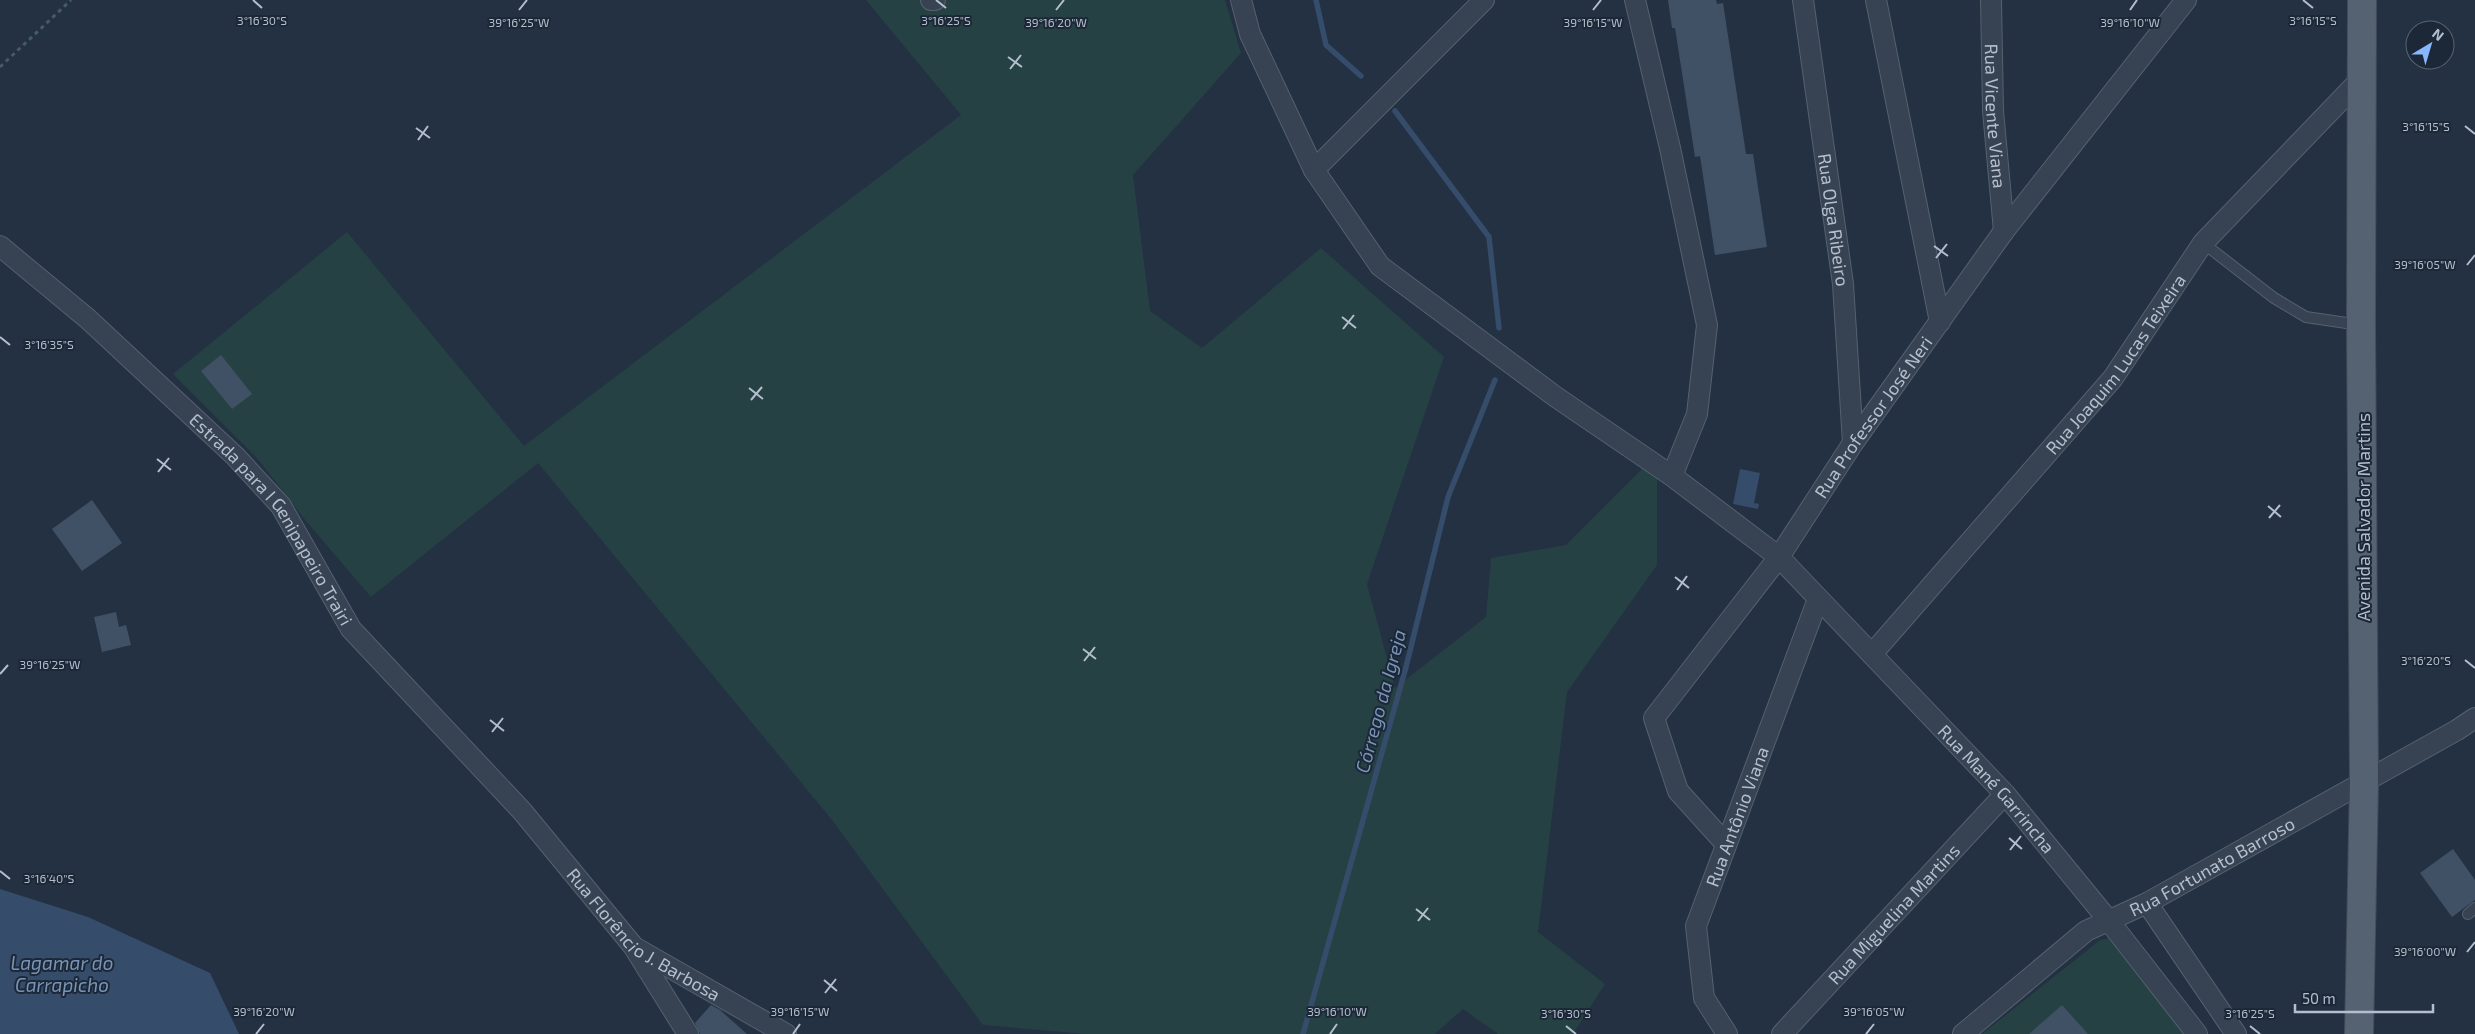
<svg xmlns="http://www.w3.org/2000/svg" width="2475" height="1034" font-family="'Exo 2',sans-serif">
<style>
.green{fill:#254144}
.water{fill:#354c6b}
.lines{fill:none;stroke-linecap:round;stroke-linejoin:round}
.stream{stroke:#354c6b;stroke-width:5.5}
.building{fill:#415165}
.service-casing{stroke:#55616f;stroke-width:12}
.minor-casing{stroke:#55616f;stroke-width:22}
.primary-casing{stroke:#414c5b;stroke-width:30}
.path{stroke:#435d60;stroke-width:3;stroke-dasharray:4 4;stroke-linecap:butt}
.service{stroke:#374352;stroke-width:10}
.minor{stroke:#374352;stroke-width:20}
.primary{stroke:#556272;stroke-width:28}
.ticks{fill:none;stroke:#b4becc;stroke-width:2}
.labels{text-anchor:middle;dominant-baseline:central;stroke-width:4;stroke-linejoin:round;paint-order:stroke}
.street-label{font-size:18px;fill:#b4becc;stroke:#1c2837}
.water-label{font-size:19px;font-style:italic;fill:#7994b7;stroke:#1c2837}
.ticks-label{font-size:12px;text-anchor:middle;fill:#b4becc;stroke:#1c2837;stroke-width:4;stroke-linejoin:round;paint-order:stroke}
</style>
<rect width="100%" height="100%" fill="#233143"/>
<!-- green -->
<g class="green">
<path d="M 866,0 L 1225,0 L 1241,53 L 1133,175 L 1150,311 L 1202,348 L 1321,248 L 1444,357 L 1367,584 L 1395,688 L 1486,617 L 1491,558 L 1566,545 L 1657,454 L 1657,565 L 1567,692 L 1538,932 L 1605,984 L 1573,1034 L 1498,1034 L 1463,1009 L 1435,1034 L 1086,1034 L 983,1025 L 832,820 L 538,463 L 371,597 L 306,521 L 257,458 L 173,374 L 347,232 L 524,446 L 961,115 Z"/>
<path d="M 2109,938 L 2114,939 L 2187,1034 L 1982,1034 L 2100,940 Z"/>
</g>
<!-- water -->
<g class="water">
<path d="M 1740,469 L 1760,473 L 1754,503 L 1759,504 L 1758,509 L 1733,504 Z"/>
<path d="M 0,889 L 88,917 L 210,973 L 239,1034 L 0,1034 Z"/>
</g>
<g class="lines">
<!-- stream -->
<g class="stream">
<path d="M 1316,0 L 1326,45 L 1361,76"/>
<path d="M 1395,111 L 1489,237 L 1499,328"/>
<path d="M 1303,1034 L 1406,667 L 1448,497 L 1495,380"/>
</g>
</g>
<!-- building -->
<g class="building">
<path d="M 1668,0 L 1716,0 L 1717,4 L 1723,3 L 1746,154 L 1753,154 L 1767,247 L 1715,255 L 1700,156 L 1695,157 L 1675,28 L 1672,28 Z"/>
<path d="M 221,355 L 252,394 L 232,409 L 201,371 Z"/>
<path d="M 92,500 L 122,543 L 82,571 L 52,529 Z"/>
<path d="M 116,612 L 119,627 L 126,625 L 131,645 L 102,652 L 94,617 Z"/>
<path d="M 2453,849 L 2475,880 L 2475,900 L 2452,917 L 2420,873 Z"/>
<path d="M 711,1005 L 720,1010 L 747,1034 L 700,1034 L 695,1023 Z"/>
<path d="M 2062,1005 L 2088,1034 L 2029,1034 Z"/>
</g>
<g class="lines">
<!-- service casing -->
<g class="service-casing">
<g id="service">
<path d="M 2203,243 L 2274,298 L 2306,317 L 2360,325"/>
<path d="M 2468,914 L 2475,908"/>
</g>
</g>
<!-- minor casing -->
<g class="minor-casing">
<g id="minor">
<path d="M 931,0 L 935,0"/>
<path id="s1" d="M 1241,0 L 1250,34 L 1314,170 L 1380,266 L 1556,397 L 1672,476 L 1779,557 L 2005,794 L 2109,921 L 2197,1034"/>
<path d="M 1635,0 L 1670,148 L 1707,325 L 1697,414 L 1672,476"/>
<path id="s2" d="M 1803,0 L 1843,284 L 1853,443"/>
<path d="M 1876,0 L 1940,322"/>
<path id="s3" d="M 1991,0 L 1993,111 L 2004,231"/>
<path d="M 1314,170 L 1484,0"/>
<path id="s4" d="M 0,246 L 88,319 L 235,456 L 281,506 L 351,629 L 522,811 L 634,947 L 786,1034"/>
<path id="s5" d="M 1872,654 L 2113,378 L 2203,243 L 2362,78"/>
<path id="s6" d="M 1726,844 L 1678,791 L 1654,718 L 1779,557 L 1853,443 L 2004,231 L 2186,0"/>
<path d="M 2147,903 L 2236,1034"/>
<path d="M 635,949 L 688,1034"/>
<path id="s7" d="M 1727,1034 L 1704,998 L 1696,926 L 1818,599"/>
<path id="s8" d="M 1782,1034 L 2005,794"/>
<path id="s9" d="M 1963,1034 L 2086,931 L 2147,903 L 2457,730 L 2475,718"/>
</g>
</g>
<!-- primary casing -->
<g class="primary-casing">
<path id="primary" d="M 2359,1034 L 2364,782 L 2361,325 L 2362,0"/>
</g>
<!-- path -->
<path class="path" d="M 0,67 L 71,0"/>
<!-- service -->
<use href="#service" class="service"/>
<!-- minor -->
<use href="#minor" class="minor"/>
<!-- primary -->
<use href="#primary" class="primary"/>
</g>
<!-- ticks -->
<path class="ticks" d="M 253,0 L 262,8M 936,0 L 946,8M 2303,0 L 2313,8M 519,10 L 527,0M 1056,10 L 1064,0M 1593,10 L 1601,0M 2130,10 L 2137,0M 1008,57 L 1022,67M 1010,69 L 1021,55M 2465,126 L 2475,134M 416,128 L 430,138M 418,140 L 428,126M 1934,246 L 1948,256M 1936,258 L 1947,244M 2467,265 L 2475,255M 1342,317 L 1356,328M 1343,329 L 1354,315M 0,337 L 10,345M 749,388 L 763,399M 751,400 L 762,387M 157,459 L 171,470M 158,472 L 169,458M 2268,506 L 2281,517M 2269,518 L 2280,505M 1675,577 L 1689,588M 1677,590 L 1687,576M 1083,649 L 1096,659M 2465,660 L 2475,668M 1084,661 L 1095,647M 0,674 L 8,665M 490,720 L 504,731M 492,732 L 503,718M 2009,838 L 2022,849M 2010,850 L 2021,836M 0,871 L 10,879M 1416,909 L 1430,920M 1418,921 L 1428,908M 2467,952 L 2475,942M 824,980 L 837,991M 825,993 L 836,979M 1566,1026 L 1576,1034M 2250,1026 L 2260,1034M 256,1034 L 264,1024M 793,1034 L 800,1024M 1330,1034 L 1337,1024M 1866,1034 L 1874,1024"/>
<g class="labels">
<!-- street labels -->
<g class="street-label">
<text stroke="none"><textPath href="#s3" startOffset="116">Rua Vicente Viana</textPath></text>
<text stroke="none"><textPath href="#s2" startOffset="222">Rua Olga Ribeiro</textPath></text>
<text stroke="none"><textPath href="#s5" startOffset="379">Rua Joaquim Lucas Teixeira</textPath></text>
<text stroke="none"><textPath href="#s6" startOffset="521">Rua Professor José Neri</textPath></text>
<text transform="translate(2363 517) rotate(-90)">Avenida Salvador Martins</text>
<text stroke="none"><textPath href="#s4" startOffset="388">Estrada para I Genipapeiro Trairi</textPath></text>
<text stroke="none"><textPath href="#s1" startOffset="1114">Rua Mané Garrincha</textPath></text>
<text stroke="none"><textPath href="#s7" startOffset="232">Rua Antônio Viana</textPath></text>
<text stroke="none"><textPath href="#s9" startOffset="302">Rua Fortunato Barroso</textPath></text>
<text stroke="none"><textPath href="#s8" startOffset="164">Rua Miguelina Martins</textPath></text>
<text stroke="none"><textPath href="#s4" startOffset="950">Rua Florêncio J. Barbosa</textPath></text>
</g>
<!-- water labels -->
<g class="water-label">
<text transform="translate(1380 701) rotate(-75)">Córrego da Igreja</text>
<text x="62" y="962">Lagamar do<tspan x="62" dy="22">Carrapicho</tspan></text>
</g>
</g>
<g class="ticks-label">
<text x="262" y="25">3°16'30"S</text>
<text x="946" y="25">3°16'25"S</text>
<text x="2313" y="25">3°16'15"S</text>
<text x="1056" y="27">39°16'20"W</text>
<text x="1593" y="27">39°16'15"W</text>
<text x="2130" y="27">39°16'10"W</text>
<text x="519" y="27">39°16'25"W</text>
<text x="2426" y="131">3°16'15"S</text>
<text x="2425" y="269">39°16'05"W</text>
<text x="49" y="349">3°16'35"S</text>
<text x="2426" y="665">3°16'20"S</text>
<text x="50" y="669">39°16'25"W</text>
<text x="49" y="883">3°16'40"S</text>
<text x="2425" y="956">39°16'00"W</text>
<text x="264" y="1016">39°16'20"W</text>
<text x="800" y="1016">39°16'15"W</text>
<text x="1337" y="1016">39°16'10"W</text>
<text x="1874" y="1016">39°16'05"W</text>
<text x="1566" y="1018">3°16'30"S</text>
<text x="2250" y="1018">3°16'25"S</text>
</g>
<!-- north arrow -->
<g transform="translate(2430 45) rotate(38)"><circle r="24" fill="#1c2837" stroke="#596473"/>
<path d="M0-4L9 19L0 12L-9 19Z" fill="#86b7ff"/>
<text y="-8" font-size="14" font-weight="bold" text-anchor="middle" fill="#b4becc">N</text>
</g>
<!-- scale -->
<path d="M2295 1004v8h138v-8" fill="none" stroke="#b4becc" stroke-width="2.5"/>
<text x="2302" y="1004" font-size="15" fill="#b4becc" stroke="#1c2837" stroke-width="4" paint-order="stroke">50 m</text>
</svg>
